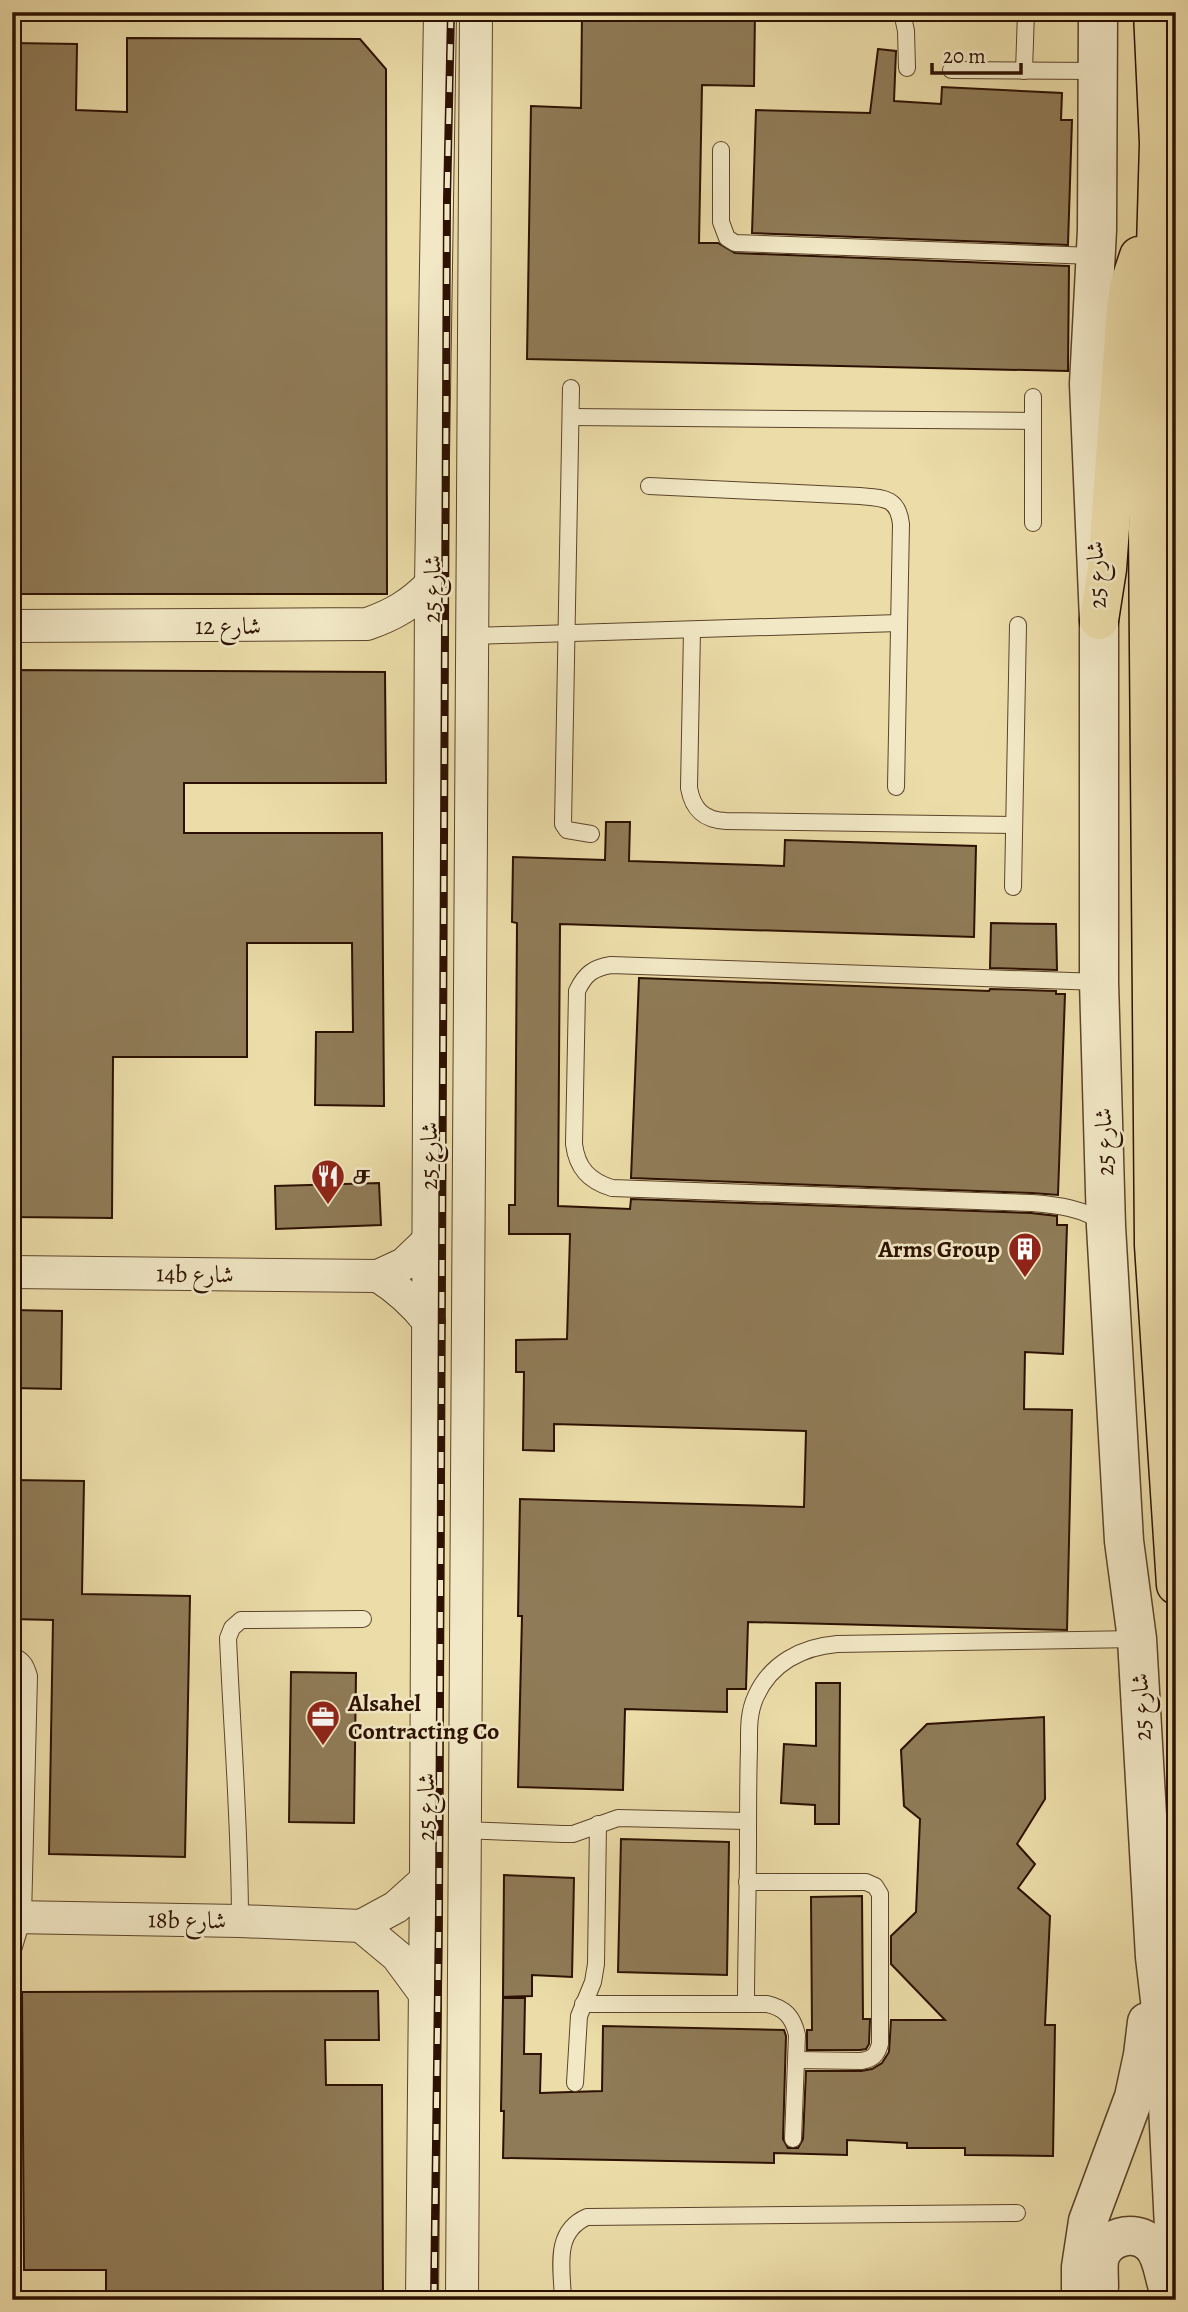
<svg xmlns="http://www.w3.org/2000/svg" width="1188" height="2312" font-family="Alegreya,Amiri,'Noto Serif Tamil',serif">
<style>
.building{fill:#8f7b57;stroke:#2c1100;stroke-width:2}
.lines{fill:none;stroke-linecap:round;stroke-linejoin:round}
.service-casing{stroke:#5c442a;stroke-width:18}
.minor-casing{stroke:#5c442a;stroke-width:34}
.tertiary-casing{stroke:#5c442a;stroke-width:41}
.primary-casing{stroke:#2c1100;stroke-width:41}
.service{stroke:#f2e8c6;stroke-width:16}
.minor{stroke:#f2e8c6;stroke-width:32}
.tertiary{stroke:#f2e8c6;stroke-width:38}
.primary{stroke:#ebdca8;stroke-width:38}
.rail-casing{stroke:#2c1100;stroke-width:8}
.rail{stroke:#f2e8c6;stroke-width:5;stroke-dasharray:16;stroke-linecap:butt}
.labels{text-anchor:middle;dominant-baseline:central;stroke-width:5;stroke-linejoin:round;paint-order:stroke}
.street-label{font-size:24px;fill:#2c1100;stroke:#f2e8c6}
.poi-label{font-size:24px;font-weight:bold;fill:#2c1100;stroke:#f2e8c6;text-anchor:start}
</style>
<rect width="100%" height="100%" fill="#ebdca8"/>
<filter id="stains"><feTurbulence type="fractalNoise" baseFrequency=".00286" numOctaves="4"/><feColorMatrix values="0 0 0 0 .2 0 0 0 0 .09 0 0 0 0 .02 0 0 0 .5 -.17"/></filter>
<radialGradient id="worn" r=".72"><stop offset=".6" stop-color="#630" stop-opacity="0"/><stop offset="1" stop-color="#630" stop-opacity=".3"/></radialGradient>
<!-- building -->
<g class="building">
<path d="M 582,12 L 755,12 L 754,86 L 702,85 L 699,243 L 718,243 L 735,253 L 1069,266 L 1068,371 L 527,359 L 531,106 L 581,108 Z"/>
<path d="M 127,38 L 360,39 L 386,69 L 387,594 L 12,594 L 12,43 L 77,44 L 76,110 L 127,112 Z"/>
<path d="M 878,49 L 896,51 L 894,101 L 941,104 L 942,87 L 1062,93 L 1061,120 L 1072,120 L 1068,245 L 752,233 L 756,110 L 870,113 Z"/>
<path d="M 12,670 L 385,672 L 386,783 L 184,783 L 184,833 L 382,833 L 384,1106 L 315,1105 L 316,1032 L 353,1032 L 352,943 L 247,943 L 247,1057 L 113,1057 L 112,1218 L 12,1217 Z"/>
<path d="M 606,822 L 630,822 L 629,861 L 784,866 L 785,840 L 976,846 L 974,937 L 560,924 L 558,1206 L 630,1209 L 631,1199 L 1031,1213 L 1057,1216 L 1057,1225 L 1067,1225 L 1063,1354 L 1025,1352 L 1024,1409 L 1072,1410 L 1067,1630 L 748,1622 L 746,1689 L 727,1689 L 727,1712 L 625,1709 L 623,1790 L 518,1787 L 522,1616 L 518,1616 L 520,1499 L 804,1507 L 806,1431 L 554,1424 L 554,1451 L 523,1450 L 524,1372 L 516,1372 L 516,1340 L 567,1339 L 570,1234 L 509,1234 L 509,1205 L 515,1205 L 517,923 L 512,922 L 513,857 L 605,860 Z"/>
<path d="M 991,923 L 1056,924 L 1057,970 L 990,968 Z"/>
<path d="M 639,978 L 989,991 L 990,989 L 1056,991 L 1056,994 L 1065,994 L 1058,1195 L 1032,1193 L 631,1178 Z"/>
<path d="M 379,1183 L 381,1225 L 276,1229 L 275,1186 Z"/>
<path d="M 12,1310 L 62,1311 L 61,1389 L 12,1388 Z"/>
<path d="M 12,1480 L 84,1481 L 82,1594 L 190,1596 L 185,1857 L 49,1854 L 53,1620 L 12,1619 Z"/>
<path d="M 291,1672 L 356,1673 L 354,1823 L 289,1822 Z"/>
<path d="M 816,1683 L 840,1683 L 839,1824 L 815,1824 L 815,1805 L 781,1803 L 784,1744 L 816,1746 Z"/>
<path d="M 1044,1717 L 1045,1799 L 1017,1844 L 1035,1864 L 1018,1888 L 1050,1916 L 1045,2025 L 1055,2025 L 1053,2156 L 965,2155 L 965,2148 L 907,2148 L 907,2143 L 847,2140 L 847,2155 L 774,2153 L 774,2163 L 503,2158 L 504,2111 L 501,2111 L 503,1998 L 525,1998 L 524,2054 L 541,2054 L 540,2093 L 602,2091 L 603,2026 L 784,2030 L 786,2036 L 783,2139 L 788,2148 L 798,2148 L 803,2139 L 806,2071 L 861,2071 L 872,2069 L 882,2063 L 889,2052 L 891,2020 L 945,2020 L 891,1964 L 891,1936 L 916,1912 L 920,1819 L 904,1806 L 901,1750 L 927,1724 Z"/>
<path d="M 621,1839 L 729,1842 L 727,1975 L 618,1972 Z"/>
<path d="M 504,1875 L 574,1878 L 572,1977 L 532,1975 L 532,1996 L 503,1997 Z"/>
<path d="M 862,1896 L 863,2019 L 870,2019 L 869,2044 L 866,2049 L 860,2050 L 807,2050 L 807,2030 L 812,2030 L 811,1897 Z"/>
<path d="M 378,1991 L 379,2040 L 325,2040 L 326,2085 L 382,2085 L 383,2300 L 106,2300 L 106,2270 L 24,2270 L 22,1992 Z"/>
</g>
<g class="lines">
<!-- service casing -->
<g class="service-casing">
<g id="service">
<path d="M 902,12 L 906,31 L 907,68"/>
<path d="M 951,70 L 1098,71"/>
<path d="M 1024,71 L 1026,12"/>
<path d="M 721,150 L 721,222 L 727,238 L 735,243 L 1095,256"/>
<path d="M 571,388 L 563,824 L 567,830 L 591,834"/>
<path d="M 571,417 L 1033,421"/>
<path d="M 649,486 L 860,496 C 883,498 898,497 901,524 L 896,787"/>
<path d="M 1033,523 L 1033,397"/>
<path d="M 692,630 L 689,788 C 693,810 704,820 726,821 L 1014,825"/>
<path d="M 472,636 L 899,623"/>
<path d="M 1013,887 L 1018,625"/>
<path d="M 1099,982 L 611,965 C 593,968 585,974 577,991 L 574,1144 C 577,1168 589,1181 612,1188 L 1032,1203 C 1056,1205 1085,1208 1104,1224"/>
<path d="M 12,1656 C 23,1659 26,1666 29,1676 L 23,1917 L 12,1953"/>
<path d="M 463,1830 L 563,1834 L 573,1834 L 618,1818 L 746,1821"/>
<path d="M 747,1882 L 866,1882 L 875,1886 L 880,1894 L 880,2044 C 877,2055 873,2059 861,2061 L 797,2060"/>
<path d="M 240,1921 C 240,1826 232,1733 228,1638 L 232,1628 L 241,1620 L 363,1619"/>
<path d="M 583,2004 L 767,2004 C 785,2008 793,2017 797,2035 L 793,2139"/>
<path d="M 746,2004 C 746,1951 748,1897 748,1844 C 748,1812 748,1780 749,1748 C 749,1730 748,1713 756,1696 C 771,1663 802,1647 837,1644 L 1137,1639"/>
<path d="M 575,2083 L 579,2016 L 593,1982 L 596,1964 L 598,1824"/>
<path d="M 563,2300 C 562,2268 553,2232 587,2217 L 1017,2213"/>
</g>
</g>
<!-- minor casing -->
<g class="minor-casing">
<g id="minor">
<path d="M 12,626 L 367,624 C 393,615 412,604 431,584"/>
<path d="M 12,1272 L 378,1276 L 404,1264 L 429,1240"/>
<path d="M 378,1276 C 399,1289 414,1303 429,1322"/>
<path d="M 12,1917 L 240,1921 L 361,1926 L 396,1907 L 426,1880"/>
<path d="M 361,1926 L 397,1956 L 425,1994"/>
<path d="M 422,2300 L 426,1880 L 431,584 L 440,12"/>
<path d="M 462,2300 L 476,12"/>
</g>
</g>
<!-- tertiary casing -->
<g class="tertiary-casing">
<g id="tertiary">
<path d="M 1098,12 L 1097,230 L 1089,384 L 1099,620 L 1099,982 L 1106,1226 L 1124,1541 L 1137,1639 L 1155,1957 L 1165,2043 L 1176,2269"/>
<path d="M 1099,2287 C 1099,2279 1098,2268 1099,2260 C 1104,2237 1134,2228 1151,2244 C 1165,2257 1163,2283 1173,2300"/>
<path d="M 1081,2300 L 1081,2267 L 1088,2221 L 1134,2097 L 1143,2055 L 1147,2022"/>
</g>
</g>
<!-- primary casing -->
<g class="primary-casing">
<g id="primary">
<path d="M 1153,12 L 1159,143 L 1148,529 L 1154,1245 L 1176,1585"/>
<path d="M 1099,620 L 1107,569 L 1126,309 L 1130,283 L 1139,256"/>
</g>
</g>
<!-- service -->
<use href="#service" class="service"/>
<!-- minor -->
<use href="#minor" class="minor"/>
<!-- tertiary -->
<use href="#tertiary" class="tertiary"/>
<!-- primary -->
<use href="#primary" class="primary"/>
<!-- rail casing -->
<g class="rail-casing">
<path id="rail" d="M 434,2300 L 439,1911 L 447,200 L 451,12"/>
</g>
<!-- rail -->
<use href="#rail" class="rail"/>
</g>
<!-- icons -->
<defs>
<g id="restaurant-pin" transform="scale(1.75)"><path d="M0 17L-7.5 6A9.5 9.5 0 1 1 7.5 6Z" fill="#8f2418" stroke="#f2e8c6"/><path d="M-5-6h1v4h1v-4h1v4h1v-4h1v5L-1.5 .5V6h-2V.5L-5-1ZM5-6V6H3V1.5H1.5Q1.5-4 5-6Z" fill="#fff"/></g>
<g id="building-pin" transform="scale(1.75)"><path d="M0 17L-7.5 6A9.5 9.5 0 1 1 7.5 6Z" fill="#8f2418" stroke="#f2e8c6"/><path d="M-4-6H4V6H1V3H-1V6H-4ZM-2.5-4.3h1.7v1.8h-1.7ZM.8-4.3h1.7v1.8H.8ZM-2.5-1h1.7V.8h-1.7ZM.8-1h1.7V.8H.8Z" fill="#fff"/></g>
<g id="office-pin" transform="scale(1.75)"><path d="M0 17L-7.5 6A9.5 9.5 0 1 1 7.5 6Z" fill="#8f2418" stroke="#f2e8c6"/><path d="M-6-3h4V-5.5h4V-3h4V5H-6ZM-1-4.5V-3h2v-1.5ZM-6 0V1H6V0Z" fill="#fff"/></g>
</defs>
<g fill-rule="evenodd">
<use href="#restaurant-pin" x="328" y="1176"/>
<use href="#building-pin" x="1025" y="1249"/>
<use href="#office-pin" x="323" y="1717"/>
</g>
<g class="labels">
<!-- street labels -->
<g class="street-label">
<text transform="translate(1096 575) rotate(-93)">شارع 25</text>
<text transform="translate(432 589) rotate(-89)">شارع 25</text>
<text x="228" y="626">شارع 12</text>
<text transform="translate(1104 1142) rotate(-92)">شارع 25</text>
<text transform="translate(429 1156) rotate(-90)">شارع 25</text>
<text transform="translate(195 1274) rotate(1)">14b شارع</text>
<text transform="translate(1141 1707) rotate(-93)">شارع 25</text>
<text transform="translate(426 1807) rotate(-90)">شارع 25</text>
<text transform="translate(187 1920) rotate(1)">18b شارع</text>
</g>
<!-- poi labels -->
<g class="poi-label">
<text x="352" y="1176">ச</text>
<text x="1000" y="1249" text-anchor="end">Arms Group</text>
<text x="348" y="1703">Alsahel<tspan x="348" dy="28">Contracting Co</tspan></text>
</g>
</g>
<!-- margin -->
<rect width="1188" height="2312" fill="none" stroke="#ebdca8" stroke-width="42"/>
<rect x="14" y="14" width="1160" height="2284" fill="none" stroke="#2c1100" stroke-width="3.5"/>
<rect x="21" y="21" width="1146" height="2270" fill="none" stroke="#2c1100" stroke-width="2"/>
<!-- scale -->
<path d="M932 63v10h89v-10" fill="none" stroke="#2c1100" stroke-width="3.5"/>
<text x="943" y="63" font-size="21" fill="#2c1100" stroke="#f2e8c6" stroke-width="5" paint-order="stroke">20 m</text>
<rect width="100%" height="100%" filter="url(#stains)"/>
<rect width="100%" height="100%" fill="url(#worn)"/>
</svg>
